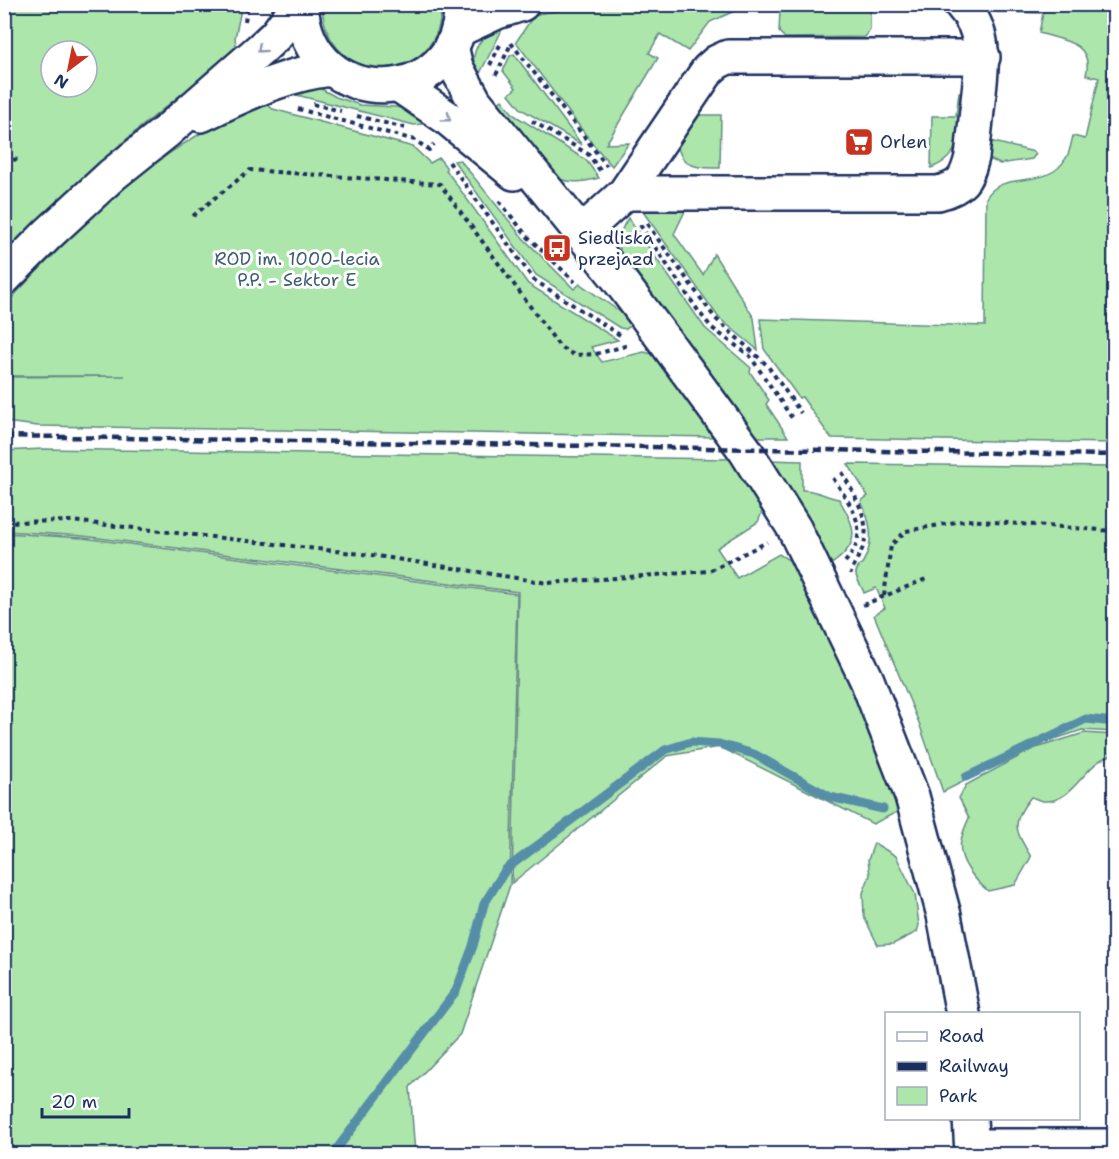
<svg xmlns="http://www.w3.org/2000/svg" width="1119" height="1159" font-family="'Shantell Sans',sans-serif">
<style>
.green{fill:#ace6ab;stroke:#648a84;stroke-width:1.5;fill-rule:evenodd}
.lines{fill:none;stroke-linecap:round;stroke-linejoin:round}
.stream{stroke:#568ea8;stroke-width:9}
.minor-casing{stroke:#1b2f5e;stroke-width:38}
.major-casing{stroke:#1b2f5e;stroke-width:38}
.path{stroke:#1b2f5e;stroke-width:4;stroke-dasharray:4.5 4.5;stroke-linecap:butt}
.minor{stroke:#fff;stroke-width:33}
.major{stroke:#fff;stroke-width:33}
.rail{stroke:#1b2f5e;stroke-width:4.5;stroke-dasharray:9 4.5;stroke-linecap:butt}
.oneway{stroke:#8d97ae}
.labels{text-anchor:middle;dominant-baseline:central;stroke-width:6;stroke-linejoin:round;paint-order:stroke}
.poi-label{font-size:18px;fill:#1b2f5e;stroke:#fff;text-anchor:start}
.park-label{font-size:18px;fill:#3f5d71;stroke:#fff}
</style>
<rect width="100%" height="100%" fill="#fff"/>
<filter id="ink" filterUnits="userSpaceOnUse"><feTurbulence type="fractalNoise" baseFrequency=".0167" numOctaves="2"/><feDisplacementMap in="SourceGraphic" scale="12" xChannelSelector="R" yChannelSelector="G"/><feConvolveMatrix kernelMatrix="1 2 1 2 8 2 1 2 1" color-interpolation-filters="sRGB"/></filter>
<g filter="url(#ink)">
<!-- green -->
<g class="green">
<path d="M 603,4 L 691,4 L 737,10 L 710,22 L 688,51 L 660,34 L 649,53 L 658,58 L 606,144 L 629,143 L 612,166 L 592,143 L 516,42 L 530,21 L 530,15 Z"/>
<path d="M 4,5 L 242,5 L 235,38 L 237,52 C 154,113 76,179 5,253 ZM 51,51 L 87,51 L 87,87 L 51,87 Z"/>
<path d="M 322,5 L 441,5 C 444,85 326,93 322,5 Z"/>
<path d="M 985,5 L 1114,5 L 1114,443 L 831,438 L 802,397 L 799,398 L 764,349 L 760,319 L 985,326 L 986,198 C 1003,168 1047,192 1066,158 C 1070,152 1071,143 1073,136 L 1085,139 L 1099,78 L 1086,75 C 1094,42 1062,40 1039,33 L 1043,13 L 998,12 Z"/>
<path d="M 870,9 L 870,30 L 865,37 L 785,38 L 779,32 L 780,10 Z"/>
<path d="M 502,23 L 501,32 L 475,83 C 470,51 475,41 502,23 Z"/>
<path d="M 514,54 L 582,145 L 521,109 L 509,94 L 516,88 L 503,71 L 510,56 Z"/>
<path d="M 314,85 L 336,97 L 360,105 L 396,107 L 411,111 L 432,123 L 414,125 L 297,95 L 288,86 Z"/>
<path d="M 959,92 L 964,92 C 961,124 966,155 931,168 L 932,116 L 956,116 Z"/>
<path d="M 261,100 L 273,109 L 413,147 L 430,163 L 439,158 L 446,167 L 446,170 L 528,284 L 618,340 L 591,347 L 602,362 L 644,352 L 657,355 L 715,437 L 38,426 L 5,422 L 5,377 L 125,376 L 5,376 L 4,306 C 56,251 108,196 170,153 C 199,133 230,116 261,100 Z"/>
<path d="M 502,100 L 514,115 L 586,160 L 599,178 C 583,182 572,184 557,178 L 492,108 Z"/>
<path d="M 696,115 L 721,115 L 720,168 C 692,169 676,165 677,133 Z"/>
<path d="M 990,141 L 1034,152 L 1036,154 L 1032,159 L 1000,164 L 989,159 L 988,155 Z"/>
<path d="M 460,160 L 523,238 L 574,289 L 580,284 L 629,318 L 634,324 L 626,329 L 620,328 L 536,275 L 454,161 Z"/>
<path d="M 674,205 L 685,211 L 674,234 L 703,275 L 714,254 L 754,318 L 758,350 L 719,318 L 641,209 Z"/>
<path d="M 628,218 L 705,328 L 751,368 L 750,372 L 769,400 L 766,404 L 788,437 L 751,437 L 624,261 C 616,244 618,234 628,218 Z"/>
<path d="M 42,449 L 730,459 L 764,507 L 758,522 L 717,548 L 737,578 L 779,554 L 797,565 C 834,646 872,727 899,811 L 873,824 L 720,747 L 667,756 L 512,883 L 518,592 L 83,536 L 5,531 L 4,451 Z"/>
<path d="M 768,460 L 802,461 L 802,490 C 814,489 826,497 839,499 C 854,525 863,542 833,563 L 828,561 L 797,506 Z"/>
<path d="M 848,464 L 1114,467 L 1114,732 L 1082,730 L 1031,747 L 943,792 L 919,723 L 874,615 L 885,608 L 876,588 L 864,593 C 862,587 857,580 856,575 C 855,568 860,567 863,562 C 875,542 871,522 861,501 L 868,496 Z"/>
<path d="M 5,533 L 83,538 L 517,594 L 510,885 L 460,1034 L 410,1087 L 415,1154 L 5,1154 Z"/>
<path d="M 1084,733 L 1114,735 L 1114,755 C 1086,758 1075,803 1044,801 C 1040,801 1035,798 1031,797 C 1010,823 1015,830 1031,857 L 1015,885 L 988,891 C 975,880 957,860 961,841 C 962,833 966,825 969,818 L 959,798 L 966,785 L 1033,749 Z"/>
<path d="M 874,843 L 896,856 L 915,894 L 919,925 L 917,932 L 893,944 L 878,945 L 864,917 L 863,893 L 870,875 L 868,860 Z"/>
</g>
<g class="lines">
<!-- stream -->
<g class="stream">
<path d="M 966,777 L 1086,719 L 1114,722"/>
<path d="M 333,1154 L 456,991 L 473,946 L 484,904 L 506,869 L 665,750 L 691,742 L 719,744 L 754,754 L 830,797 L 883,809"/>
</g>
<!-- minor casing -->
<g class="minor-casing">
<g id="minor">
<path d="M 625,193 L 938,193 C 962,187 966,180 972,157 C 974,138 976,120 978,101 C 982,65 988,33 961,4"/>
<path d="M 581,233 L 625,193 L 708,70 L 717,62 L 728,57 L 983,57"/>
<path d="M 972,1146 L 1114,1146"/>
</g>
</g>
<!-- major casing -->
<g class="major-casing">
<g id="major">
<path d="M 301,4 C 308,118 464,108 461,4"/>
<path d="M 458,30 L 497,12 L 522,4"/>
<path d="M 451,46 L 456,67 L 475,102 L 617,277 L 662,337 L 745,450 L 794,528 L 867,680 L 912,796 L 944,915 L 963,1014"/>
<path d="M 399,85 L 446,117 L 514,173"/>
<path d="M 201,115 C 244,95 284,74 331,69"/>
<path d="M 4,278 L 48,234 L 112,175 L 167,131 L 262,48 L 276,35 L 299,4"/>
<path d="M 970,1118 L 972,1154"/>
</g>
</g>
<!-- path -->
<g class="path">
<path d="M 245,21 L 248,4"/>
<path d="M 511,43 L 607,166"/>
<path d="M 490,65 L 500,45"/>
<path d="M 496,75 L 511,44"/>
<path d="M 313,104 L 341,111"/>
<path d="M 298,109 L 415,140 L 429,150 L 434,144"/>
<path d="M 357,116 L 405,128"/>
<path d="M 532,121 L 588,154 L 602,173"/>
<path d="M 4,159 L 20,160"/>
<path d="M 449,162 L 534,280 L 620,335"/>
<path d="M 499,201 L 527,236 L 575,282"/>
<path d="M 193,216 L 250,170 L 440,184 L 560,347 L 574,355 L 596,354 L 629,345"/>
<path d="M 647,224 L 715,318 L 767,365 L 801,413"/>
<path d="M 640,225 L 699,312 L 712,328 L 750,356 L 792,418"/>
<path d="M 842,472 C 853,493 871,519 864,544 C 861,555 853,563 851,574"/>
<path d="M 833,478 C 851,506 873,531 845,562"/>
<path d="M 4,522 L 72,521 L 371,555 L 548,583 L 709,571 L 767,542"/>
<path d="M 884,596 L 891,545 L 906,531 L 967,520 L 1114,531"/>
<path d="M 863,605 L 926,579"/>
</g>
<!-- minor -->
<use href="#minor" class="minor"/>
<!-- major -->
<use href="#major" class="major"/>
<!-- rail -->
<path class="rail" d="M 4,436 L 1114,455"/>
</g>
<!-- one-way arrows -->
<defs><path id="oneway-chevron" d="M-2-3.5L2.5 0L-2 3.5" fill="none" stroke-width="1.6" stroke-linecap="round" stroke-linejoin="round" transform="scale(1.5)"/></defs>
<g class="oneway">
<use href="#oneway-chevron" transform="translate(261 49) rotate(138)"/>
<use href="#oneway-chevron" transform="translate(447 118) rotate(38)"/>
</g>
</g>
<!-- icons -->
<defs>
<g id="supermarket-square" transform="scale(1.5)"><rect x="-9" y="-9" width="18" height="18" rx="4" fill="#c8321e" stroke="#fff"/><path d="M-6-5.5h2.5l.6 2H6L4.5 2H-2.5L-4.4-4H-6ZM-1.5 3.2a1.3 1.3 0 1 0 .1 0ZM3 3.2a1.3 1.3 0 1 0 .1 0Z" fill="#fff"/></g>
<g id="bus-square" transform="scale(1.5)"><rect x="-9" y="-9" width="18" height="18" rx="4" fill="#c8321e" stroke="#fff"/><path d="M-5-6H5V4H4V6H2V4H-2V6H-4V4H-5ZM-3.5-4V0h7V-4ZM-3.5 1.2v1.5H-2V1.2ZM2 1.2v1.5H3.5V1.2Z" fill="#fff"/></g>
</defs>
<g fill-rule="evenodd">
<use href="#supermarket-square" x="859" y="142"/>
<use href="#bus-square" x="557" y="248"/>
</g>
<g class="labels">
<!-- poi labels -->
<g class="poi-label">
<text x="880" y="142">Orlen</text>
<text x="578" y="238">Siedliska<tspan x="578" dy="21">przejazd</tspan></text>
</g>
<!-- park labels -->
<g class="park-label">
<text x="297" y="259">ROD im. 1000-lecia<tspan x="297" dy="21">P.P. - Sektor E</tspan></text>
</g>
</g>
<!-- margin -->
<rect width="1119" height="1159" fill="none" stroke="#fff" stroke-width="24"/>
<rect x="12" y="12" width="1095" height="1135" fill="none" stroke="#1b2f5e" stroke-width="2" filter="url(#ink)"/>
<!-- legend -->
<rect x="885" y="1012" width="195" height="108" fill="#ffffff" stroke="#a4acbf" stroke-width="1.5"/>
<rect x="897" y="1032" width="30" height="9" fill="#ffffff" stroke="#a4acbf" stroke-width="1.5"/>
<text x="939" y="1042" font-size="18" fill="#1b2f5e">Road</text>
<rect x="897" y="1062" width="30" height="9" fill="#1b2f5e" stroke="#a4acbf" stroke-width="1.5"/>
<text x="939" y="1072" font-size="18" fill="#1b2f5e">Railway</text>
<rect x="897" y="1087" width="30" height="18" fill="#ace6ab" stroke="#a4acbf" stroke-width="1.5"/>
<text x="939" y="1102" font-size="18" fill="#1b2f5e">Park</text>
<!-- north arrow -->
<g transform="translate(69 69) rotate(212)"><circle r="28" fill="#ffffff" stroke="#a4acbf" stroke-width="1.5"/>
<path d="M0-4.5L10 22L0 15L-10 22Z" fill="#c8321e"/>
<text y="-9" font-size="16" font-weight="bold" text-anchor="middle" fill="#1b2f5e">N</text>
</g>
<!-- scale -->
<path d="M42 1108v9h87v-9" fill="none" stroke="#1b2f5e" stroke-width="3"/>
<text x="51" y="1108" font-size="18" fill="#1b2f5e" stroke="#ffffff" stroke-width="4.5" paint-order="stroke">20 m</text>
</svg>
